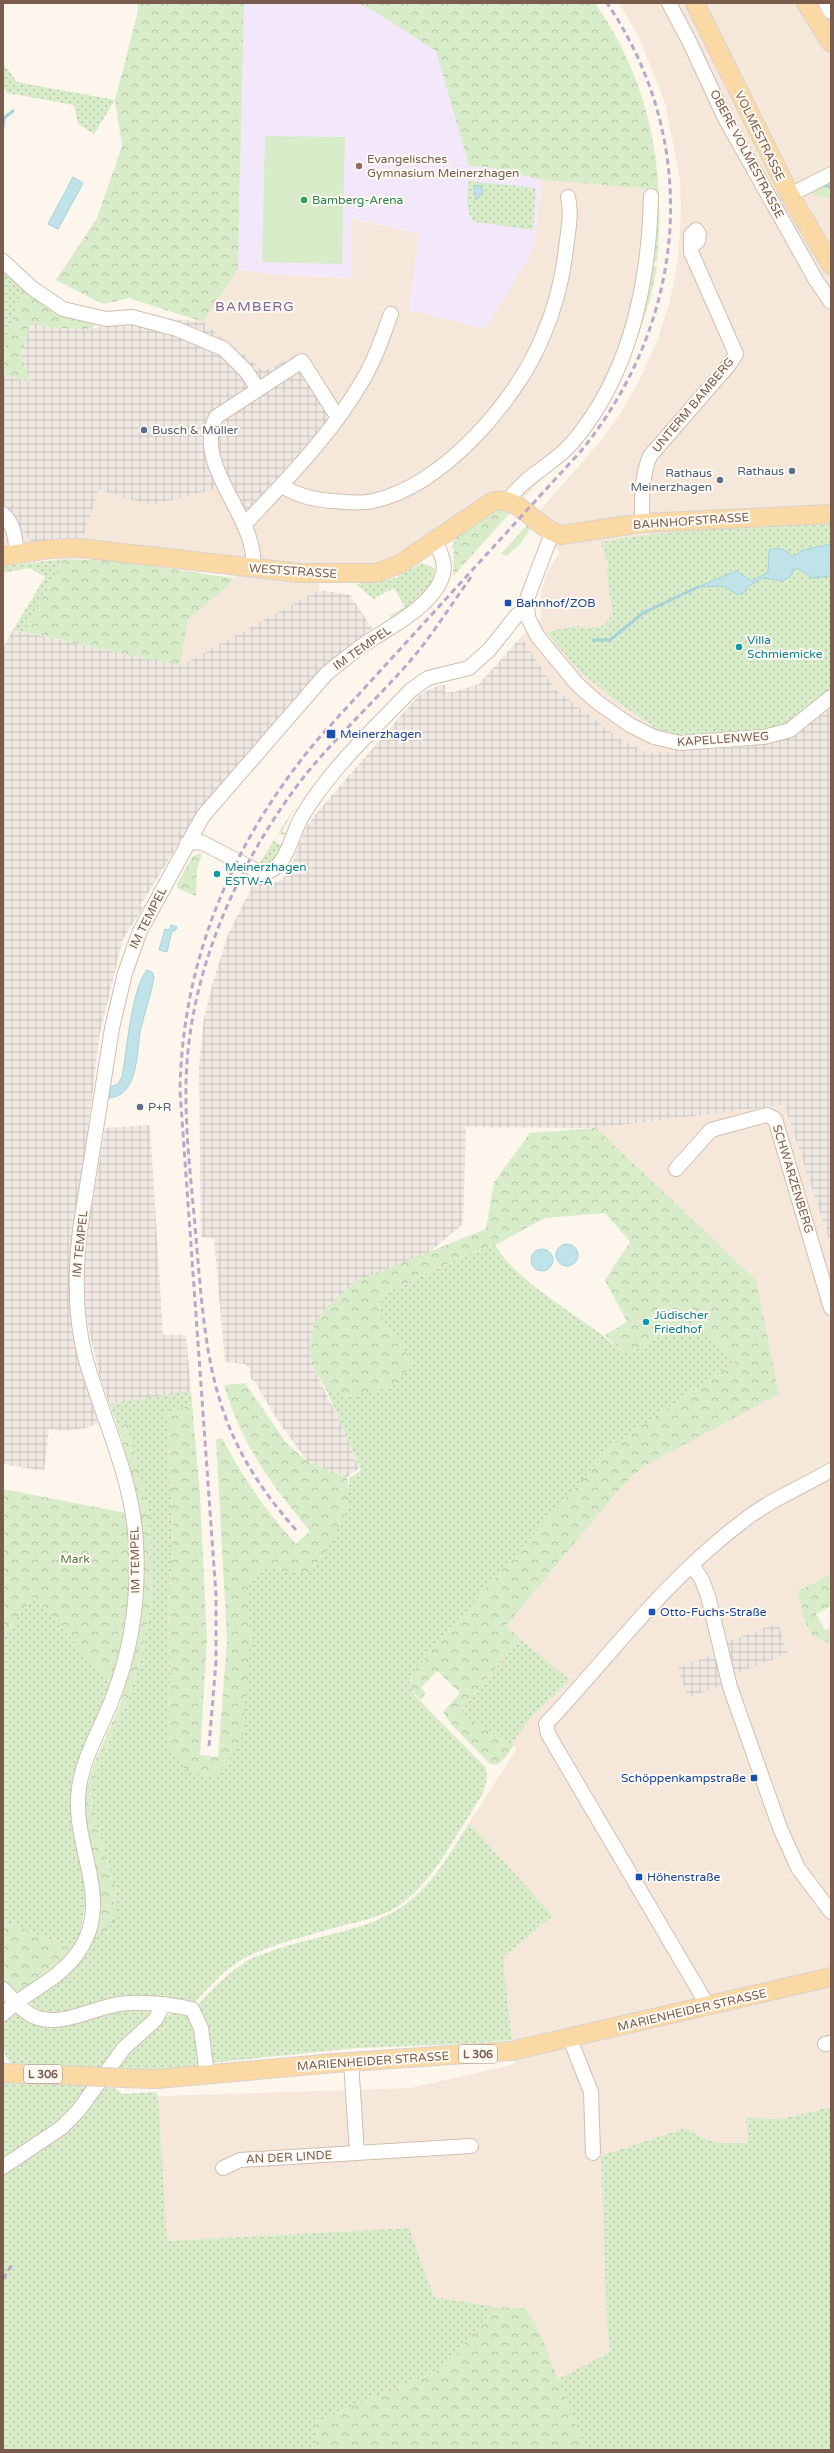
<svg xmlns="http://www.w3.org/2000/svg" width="834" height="2453" font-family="'Varela Round',sans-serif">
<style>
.residential{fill:#f5e8da}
.industrial{fill:url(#industrial-grid)}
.education{fill:#f3e8fa}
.grass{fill:url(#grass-dots)}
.forest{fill:url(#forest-crowns)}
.garden{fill:#d8ecc9}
.water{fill:#bfe3e8;stroke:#a5d3da}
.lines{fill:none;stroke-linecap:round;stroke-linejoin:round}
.stream{stroke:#a5d3da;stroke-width:3}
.minor-casing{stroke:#d1beb0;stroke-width:16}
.major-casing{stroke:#dad1cd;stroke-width:20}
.minor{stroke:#fff;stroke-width:14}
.major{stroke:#fbd9a5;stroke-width:18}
.rail{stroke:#b9a8c9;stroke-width:3;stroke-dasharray:6 4;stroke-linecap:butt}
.major-bridge-casing{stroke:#dad1cd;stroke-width:20;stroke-linecap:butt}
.major-bridge{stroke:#fbd9a5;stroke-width:18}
.education-dot{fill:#8d6e63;stroke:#fffaf3;stroke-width:1.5}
.leisure-dot{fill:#2e9e5b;stroke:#fffaf3;stroke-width:1.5}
.service-dot{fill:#5c6f8a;stroke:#fffaf3;stroke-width:1.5}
.transit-dot{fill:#1a4fb4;stroke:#fffaf3;stroke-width:1.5}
.culture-dot{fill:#0f9aa8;stroke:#fffaf3;stroke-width:1.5}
.labels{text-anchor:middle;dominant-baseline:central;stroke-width:4;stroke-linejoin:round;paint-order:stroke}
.shield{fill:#fffaf3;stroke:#a28b7f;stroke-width:1}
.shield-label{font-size:11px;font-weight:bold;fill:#7a5c4d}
.street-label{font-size:12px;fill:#7a5c4d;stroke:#fffaf3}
.education-label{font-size:12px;fill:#785e54;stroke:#fffaf3;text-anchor:start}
.leisure-label{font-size:12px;fill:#27864d;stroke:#fffaf3;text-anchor:start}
.service-label{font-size:12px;fill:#4e5e75;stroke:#fffaf3;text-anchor:start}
.transit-label{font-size:12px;fill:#164399;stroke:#fffaf3;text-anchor:start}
.culture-label{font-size:12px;fill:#0d838f;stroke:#fffaf3;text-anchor:start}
.park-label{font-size:12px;fill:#537a41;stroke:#fffaf3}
.quarter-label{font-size:14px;letter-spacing:1px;fill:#846695;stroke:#fffaf3}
</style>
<defs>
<pattern id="industrial-grid" width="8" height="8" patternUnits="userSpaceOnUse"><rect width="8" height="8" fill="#efe9e4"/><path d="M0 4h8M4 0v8" fill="none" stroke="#c7c0bb"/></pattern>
<pattern id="grass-dots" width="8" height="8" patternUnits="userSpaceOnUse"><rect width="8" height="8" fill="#d8ecc9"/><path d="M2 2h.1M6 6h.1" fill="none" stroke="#b4c2a5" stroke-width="1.8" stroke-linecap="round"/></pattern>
<pattern id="forest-crowns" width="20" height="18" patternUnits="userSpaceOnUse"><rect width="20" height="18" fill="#d8ecc9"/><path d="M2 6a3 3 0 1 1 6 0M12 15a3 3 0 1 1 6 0" fill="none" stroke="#b4c2a5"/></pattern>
</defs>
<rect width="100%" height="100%" fill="#fdf6ec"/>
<!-- residential -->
<g class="residential">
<path d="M 619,3 L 817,3 L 828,22 L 821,3 L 831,3 L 831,706 L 790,736 L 742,747 L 647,753 L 617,737 L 555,689 L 521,637 L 542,617 L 539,604 L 546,574 L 560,552 L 493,494 L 403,555 L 382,564 L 321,565 L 319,590 L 180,666 L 188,619 L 224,590 L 234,578 L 241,563 L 56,542 L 3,545 L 3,509 L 82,539 L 99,489 L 151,505 L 264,371 L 203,322 L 238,269 L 278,275 L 350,278 L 350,218 L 419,234 L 409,310 L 534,248 L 542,180 L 653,189 L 652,239 L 638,335 L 624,369 L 566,454 L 522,500 L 537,514 L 603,438 L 624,408 L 641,377 L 657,341 L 670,301 L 678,259 L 681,213 L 680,179 L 665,103 L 639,37 Z"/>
<path d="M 784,1105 L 831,1245 L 831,1574 L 798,1591 L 813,1636 L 831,1644 L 831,2107 L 780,2119 L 747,2118 L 748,2143 L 724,2143 L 702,2140 L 685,2128 L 607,2324 L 610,2353 L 558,2379 L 526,2308 L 496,2307 L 434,2297 L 409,2228 L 166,2241 L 158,2096 L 410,2088 L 515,2064 L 503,1957 L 553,1916 L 469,1823 L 517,1748 L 459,1713 L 520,1638 L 506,1626 L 622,1486 L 644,1466 L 699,1435 L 756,1280 L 596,1128 Z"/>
</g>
<!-- industrial -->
<g class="industrial">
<path d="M 148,317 L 203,322 L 264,371 L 303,352 L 337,410 L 245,513 L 230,485 L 151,505 L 99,490 L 82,539 L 31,541 L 3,509 L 3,374 L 31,383 L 21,355 L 31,323 L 52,328 L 91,329 Z"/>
<path d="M 319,590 L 350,595 L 372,628 L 325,668 L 197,814 L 140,906 L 143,908 L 123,939 L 100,1033 L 70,1269 L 71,1312 L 79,1365 L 98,1423 L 86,1428 L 63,1431 L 49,1429 L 44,1471 L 3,1464 L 3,647 L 13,630 L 180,666 Z"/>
<path d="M 521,637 L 555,689 L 617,737 L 647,753 L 742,747 L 790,736 L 831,706 L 831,1245 L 784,1105 L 596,1128 L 466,1127 L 463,1224 L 427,1254 L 356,1281 L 312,1365 L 345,1432 L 359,1468 L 347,1477 L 308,1462 L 279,1422 L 255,1382 L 251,1379 L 250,1369 L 245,1364 L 225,1362 L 214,1238 L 201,1237 L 199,1067 L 204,1018 L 213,982 L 229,932 L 255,881 L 273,884 L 284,877 L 290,869 L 305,829 L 315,815 L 419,695 L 439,685 L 445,685 L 445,692 L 454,692 L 479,684 Z"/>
<path d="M 150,1125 L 163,1335 L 186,1335 L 192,1402 L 167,1404 L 115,1419 L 100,1377 L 86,1319 L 84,1273 L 86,1241 L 105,1128 Z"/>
<path d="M 778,1623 L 788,1654 L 733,1674 L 715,1654 L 722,1685 L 688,1697 L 678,1668 L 726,1650 L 724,1643 Z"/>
</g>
<!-- education -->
<path class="education" d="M 244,3 L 357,3 L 376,12 L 436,51 L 469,166 L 488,167 L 542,180 L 534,248 L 486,329 L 409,310 L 419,234 L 351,218 L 351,278 L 278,275 L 238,269 Z"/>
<!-- grass -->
<g class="grass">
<path d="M 3,63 L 17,82 L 115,100 L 94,134 L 78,124 L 74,105 L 7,93 L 3,87 Z"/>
<path d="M 468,181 L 536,188 L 533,230 L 475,222 C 464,214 468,193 468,181 Z"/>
<path d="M 3,270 L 22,287 L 3,353 Z"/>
<path d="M 508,509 C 486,514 465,528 454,549 L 451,548 L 458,533 L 490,510 Z"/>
<path d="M 831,524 L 831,690 L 792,722 L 776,730 L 675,735 L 660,731 L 615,700 L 582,673 L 546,632 L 576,626 L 586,628 L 602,626 L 613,615 L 607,575 L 608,564 L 601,542 C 677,528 754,527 831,524 Z"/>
<path d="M 64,559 L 24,632 L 13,630 L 45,577 L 30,568 L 3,573 L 3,566 Z"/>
<path d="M 422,563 L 434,568 C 439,587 406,609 393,620 L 389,616 L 405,607 L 394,588 L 373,599 L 356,584 L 395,578 Z"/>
<path d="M 298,802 L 282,831 L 288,834 L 287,836 L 279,833 L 274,841 L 283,846 C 278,856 273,867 259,864 Z"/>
<path d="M 495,1245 C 520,1287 589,1320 627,1355 L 693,1318 L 735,1362 L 611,1447 L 412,1673 L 410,1681 L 414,1695 L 485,1767 C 492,1785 476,1804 467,1819 C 448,1849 431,1881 403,1903 C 385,1916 362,1921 341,1926 C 308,1936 274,1943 243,1959 C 226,1968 205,1991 192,2006 L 88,2008 L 51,2015 L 34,2010 L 30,2003 L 32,1999 L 72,1968 L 115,1911 L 114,1886 L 92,1810 L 93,1785 L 101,1759 L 131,1691 L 140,1662 L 151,1603 L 149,1516 L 128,1426 L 117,1425 L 110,1404 L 190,1391 L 192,1402 L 182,1409 L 161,1415 L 167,1422 L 173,1528 L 168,1631 L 171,1671 L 167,1721 L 216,1776 L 251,1641 L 247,1592 L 251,1577 L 262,1568 L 283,1569 L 318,1562 C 332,1538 349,1507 349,1479 L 361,1470 L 327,1391 L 352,1396 L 398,1338 L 380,1317 L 380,1304 L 386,1293 L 469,1254 Z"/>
<path d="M 33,1597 L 112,1683 L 72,1809 L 73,1830 L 88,1890 L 77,1950 L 17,1926 L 3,1925 L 3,1637 Z"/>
<path d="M 520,1639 L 570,1680 L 531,1717 L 502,1757 L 453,1721 Z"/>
<path d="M 469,1823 L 553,1916 L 503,1957 L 512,2040 L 464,2044 L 356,2048 L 210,2063 L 195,2008 C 209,1993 225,1975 244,1963 C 250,1958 259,1956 266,1953 C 308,1936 367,1932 403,1906 C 433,1885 450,1853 469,1823 Z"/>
<path d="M 151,2006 L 155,2013 L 105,2068 L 14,2065 C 2,2058 0,2038 4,2024 C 6,2019 12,2014 16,2009 L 38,2022 Z"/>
<path d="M 177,2011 L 184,2012 L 195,2022 L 199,2062 L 195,2067 L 155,2073 L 113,2068 C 131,2047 151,2021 177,2011 Z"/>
<path d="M 3,2082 L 95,2085 L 60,2125 L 3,2164 Z"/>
<path d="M 101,2087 L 115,2088 L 122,2094 L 156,2092 L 158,2096 L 167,2241 L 409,2228 L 434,2297 L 496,2307 L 444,2368 L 316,2422 L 316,2450 L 3,2450 L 3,2170 Z"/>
<path d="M 831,2107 L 831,2450 L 586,2450 L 558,2379 L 610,2352 L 607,2324 L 601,2156 L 686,2128 C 709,2145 720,2143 748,2143 L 746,2118 L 780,2119 Z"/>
</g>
<!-- forest -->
<g class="forest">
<path d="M 137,3 L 244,3 L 238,269 L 203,322 L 129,298 L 103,304 L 56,280 L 97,218 L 122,146 L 115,100 L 138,11 Z"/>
<path d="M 357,3 L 595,3 C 650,82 666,168 657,262 L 649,261 L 653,189 L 542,180 L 488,167 L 469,166 L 436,51 L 376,12 Z"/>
<path d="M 649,265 L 657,266 L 651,297 L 638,335 Z"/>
<path d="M 22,287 L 53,312 L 97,323 L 91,329 L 52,328 L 31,323 L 21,355 L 31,383 L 3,374 L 3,353 Z"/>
<path d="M 501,509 L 512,511 L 453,576 C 454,567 453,558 454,550 C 456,534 488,514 501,509 Z"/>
<path d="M 527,525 L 530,529 L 521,543 L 507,556 L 501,554 Z"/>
<path d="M 64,559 L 116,561 L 234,578 L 224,590 L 188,619 L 180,666 L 24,632 Z"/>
<path d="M 198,854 L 202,854 L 197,869 L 196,896 L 177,888 L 177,884 L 192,857 Z"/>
<path d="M 596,1128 L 756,1280 L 779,1394 L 644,1466 L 622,1486 L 506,1626 L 520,1638 L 459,1713 L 514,1745 C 508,1753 501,1768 490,1764 L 451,1724 L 443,1712 L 460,1693 L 437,1671 L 421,1688 L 426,1693 L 420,1700 L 411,1688 L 412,1673 L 611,1447 L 735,1362 L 693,1318 L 627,1355 L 605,1335 L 627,1322 L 605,1280 L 630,1242 L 605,1213 L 545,1218 L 495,1245 L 469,1254 L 386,1293 L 380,1304 L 380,1317 L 398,1338 L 411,1361 L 403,1377 L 383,1389 L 352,1396 L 327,1391 L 312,1365 L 310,1346 L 314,1324 L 326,1308 L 356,1281 L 486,1229 L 494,1182 L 530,1133 Z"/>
<path d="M 245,1383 L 287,1444 L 308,1462 L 347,1477 L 349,1493 L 345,1517 L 318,1562 L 306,1573 L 262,1568 L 251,1577 L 247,1592 L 251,1641 L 242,1741 L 216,1776 L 204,1776 L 186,1770 L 169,1747 L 167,1721 L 171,1671 L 168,1631 L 173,1528 L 167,1422 L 160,1415 L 182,1409 L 192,1402 L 200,1495 L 207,1640 L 200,1755 L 218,1757 L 227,1640 L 216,1439 L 222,1438 C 243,1478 266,1511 296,1544 L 310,1531 C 270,1483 243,1447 224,1385 Z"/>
<path d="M 117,1425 L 128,1425 L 149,1516 L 151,1603 L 140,1662 L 131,1691 L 101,1759 L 93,1785 L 92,1810 L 114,1886 L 115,1911 L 119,1916 L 92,1943 C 115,1884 81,1856 85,1803 C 88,1765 109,1735 121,1701 C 153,1604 150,1521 117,1425 Z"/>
<path d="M 3,1489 L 126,1513 C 130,1544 133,1576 130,1608 C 128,1633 119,1658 112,1683 L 33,1597 L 3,1637 Z"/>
<path d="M 831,1574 L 831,1606 L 816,1614 L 825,1630 L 831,1628 L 831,1644 L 813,1636 L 804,1619 L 798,1591 Z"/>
<path d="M 3,1925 L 17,1926 L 77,1950 L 18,1993 L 3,1985 Z"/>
<path d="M 496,2307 L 526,2308 L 540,2333 L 586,2450 L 316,2450 L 316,2422 L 444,2368 Z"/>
</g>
<!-- garden -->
<g class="garden">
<path d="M 265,136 L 345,137 L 342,264 L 262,262 Z"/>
<path d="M 831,179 L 831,198 L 816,196 L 811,192 Z"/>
</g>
<!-- water -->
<g class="water">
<path d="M 73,177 L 83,183 L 58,229 L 48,224 Z"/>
<path d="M 477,185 L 481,187 L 483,191 L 476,200 L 474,186 Z"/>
<path d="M 831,544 L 831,576 L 812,578 L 797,568 L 793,569 L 792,575 L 783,581 L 763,578 L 749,586 L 744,593 L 738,595 L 724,586 L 698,587 L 736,571 L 752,581 L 768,572 L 769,550 C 778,547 786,548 792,557 L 803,550 Z"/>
<path d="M 171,925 L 177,927 L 175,931 L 172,931 L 167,952 L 159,950 L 165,929 L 170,930 Z"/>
<path d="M 147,970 L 152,972 L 154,978 C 151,995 145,1011 141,1028 C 136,1049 140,1096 109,1098 L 110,1087 L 118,1084 L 122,1077 C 127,1052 131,989 147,970 Z"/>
<circle cx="567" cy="1255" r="11"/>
<circle cx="542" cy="1260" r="11"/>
</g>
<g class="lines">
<!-- stream -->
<g class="stream">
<path d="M 3,128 L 4,118 L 13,111"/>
<path d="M 821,185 L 831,187"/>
<path d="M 593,640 L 610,640 L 643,613 L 698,587"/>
</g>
<!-- minor casing -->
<g class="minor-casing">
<g id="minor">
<path d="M 669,3 L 690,43 L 725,118 L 817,282 L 831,302"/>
<path d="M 826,3 L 831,12"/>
<path d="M 790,195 L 831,174"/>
<path d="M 3,261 L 32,288 L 63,309 L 106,319 L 132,317 L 177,329 L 224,349 L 246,371 L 258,389"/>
<path d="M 282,486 C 298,496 314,500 333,501 C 346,502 360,504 373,501 C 443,486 517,400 543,336 C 555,308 563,278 566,248 C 568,231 572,214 568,197"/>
<path d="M 509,500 C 524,476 553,465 572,443 C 631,374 649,284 651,196"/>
<path d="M 3,514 C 15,525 15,538 17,554"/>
<path d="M 642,523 C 642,501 641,477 650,456 L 728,366 L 736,354 L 691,252 L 691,235 L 696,230 L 699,234 L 698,241 L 691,247"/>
<path d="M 244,525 C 287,479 333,433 364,378 C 376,358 383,335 391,314"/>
<path d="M 552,533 L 527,599 L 528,618 L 538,637 L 577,684 L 597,702 L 630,725 L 654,737 L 680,743 L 764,737 L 790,730 L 831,697"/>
<path d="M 253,568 C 259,518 192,467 216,417 L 302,361 L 338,418"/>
<path d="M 187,843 L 201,842 L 257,871 C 285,879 291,835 301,818 C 329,770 373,730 411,690 L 428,678 L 469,668 L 489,650 L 517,615 L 526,610"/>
<path d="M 676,1169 L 711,1130 L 767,1115 L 775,1119 L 831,1308"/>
<path d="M 692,1565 L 702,1580 L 708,1596 L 730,1687 L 780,1828 L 798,1868 L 831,1912"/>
<path d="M 3,1989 C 13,1999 24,2014 38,2018 C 64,2026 93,2008 119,2004 C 143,2001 168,2004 192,2009 L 201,2028 L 207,2074"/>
<path d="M 708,2006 L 548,1734 L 546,1724 C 610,1656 666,1579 742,1522 C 769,1500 801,1488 831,1470"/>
<path d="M 3,2014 C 24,1993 54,1982 73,1959 C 119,1904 70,1848 79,1788 C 83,1756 102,1727 113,1697 C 132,1648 139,1595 136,1543 C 132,1476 104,1423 86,1360 C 74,1317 75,1273 80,1230 L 112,1028 L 125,973 L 140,931 L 203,816 L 327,673 C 340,663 353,652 366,643 C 390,627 435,605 443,574 C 446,563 440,552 436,542"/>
<path d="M 570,2039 L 591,2092 L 593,2153"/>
<path d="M 825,2044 L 831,2043"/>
<path d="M 351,2062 L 357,2152"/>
<path d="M 3,2167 L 61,2128 L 78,2111 L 124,2048 L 155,2020 L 164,2004"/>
<path d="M 223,2168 L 240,2160 L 471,2146"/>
</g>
</g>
<!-- major casing -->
<g class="major-casing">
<g id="major">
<path d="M 695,3 L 790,195 L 831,265"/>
<path d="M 806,3 L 831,43"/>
<path d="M 3,556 L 50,549 L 79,548 L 300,573 L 376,573 L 400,564 L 492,502 C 519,493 534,528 561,535 L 642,523 L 831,514"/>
<path d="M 3,2073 L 84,2076"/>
<path d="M 121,2078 L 157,2079 L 335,2063 L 511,2051 L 831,1977"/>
</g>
</g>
<!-- minor -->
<use href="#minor" class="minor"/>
<!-- major -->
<use href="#major" class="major"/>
<!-- rail -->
<g class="rail">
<path d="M 296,1530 C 214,1437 207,1368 197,1250 C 193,1195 185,1139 186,1084 C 188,973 238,861 306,774 C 339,734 377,699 411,660 C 433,634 451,605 471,577"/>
<path d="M 209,1746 L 216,1662 L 216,1595 L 180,1091 C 182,958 234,839 318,739 L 581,451 C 687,321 703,144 607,3"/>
<path d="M 3,2279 L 13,2263"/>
</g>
<!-- major-bridge casing -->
<g class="major-bridge-casing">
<path id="major-bridge" d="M 84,2076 L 121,2078"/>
</g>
<!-- major-bridge -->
<use href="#major-bridge" class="major-bridge"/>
</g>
<!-- markers -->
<circle class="education-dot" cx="359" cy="166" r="4"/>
<circle class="leisure-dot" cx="304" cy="200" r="4"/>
<g class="service-dot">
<circle cx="144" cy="430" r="4"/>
<circle cx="792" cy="471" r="4"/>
<circle cx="720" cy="480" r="4"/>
<circle cx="140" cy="1107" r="4"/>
</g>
<g class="transit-dot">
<rect x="504" y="599" width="8" height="8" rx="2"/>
<rect x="326" y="729" width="10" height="10" rx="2"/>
<rect x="648" y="1608" width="8" height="8" rx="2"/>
<rect x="750" y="1774" width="8" height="8" rx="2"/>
<rect x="635" y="1873" width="8" height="8" rx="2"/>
</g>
<g class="culture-dot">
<circle cx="739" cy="647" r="4"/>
<circle cx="217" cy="874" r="4"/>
<circle cx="646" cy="1322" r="4"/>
</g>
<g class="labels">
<!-- shield labels -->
<g class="shield">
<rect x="459" y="2045" width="38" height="18" rx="3"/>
<rect x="24" y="2065" width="38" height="18" rx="3"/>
</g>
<g class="shield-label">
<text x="478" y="2054">L 306</text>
<text x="43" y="2074">L 306</text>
</g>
<!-- street labels -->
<g class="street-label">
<text transform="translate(760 136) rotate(64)">VOLMESTRASSE</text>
<text transform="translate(747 154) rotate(62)">OBERE VOLMESTRASSE</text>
<text transform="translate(693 405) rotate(-50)">UNTERM BAMBERG</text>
<text transform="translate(691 521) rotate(-4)">BAHNHOFSTRASSE</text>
<text transform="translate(293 571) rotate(4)">WESTSTRASSE</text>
<text transform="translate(362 648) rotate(-35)">IM TEMPEL</text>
<text transform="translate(723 739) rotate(-4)">KAPELLENWEG</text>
<text transform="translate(148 918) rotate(-63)">IM TEMPEL</text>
<text transform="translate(793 1179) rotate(73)">SCHWARZENBERG</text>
<text transform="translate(80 1244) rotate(-84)">IM TEMPEL</text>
<text transform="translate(135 1560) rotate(-91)">IM TEMPEL</text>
<text transform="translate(692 2010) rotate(-13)">MARIENHEIDER STRASSE</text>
<text transform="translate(373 2061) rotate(-4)">MARIENHEIDER STRASSE</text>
<text transform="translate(289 2157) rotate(-3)">AN DER LINDE</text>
</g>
<!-- education labels -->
<g class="education-label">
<text x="367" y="159">Evangelisches<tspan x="367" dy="14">Gymnasium Meinerzhagen</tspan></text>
</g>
<!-- leisure labels -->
<g class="leisure-label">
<text x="312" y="200">Bamberg-Arena</text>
</g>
<!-- service labels -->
<g class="service-label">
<text x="152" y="430">Busch &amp; Müller</text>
<text x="784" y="471" text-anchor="end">Rathaus</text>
<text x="712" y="473" text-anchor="end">Rathaus<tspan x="712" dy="14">Meinerzhagen</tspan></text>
<text x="148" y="1107">P+R</text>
</g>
<!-- transit labels -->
<g class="transit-label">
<text x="516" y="603">Bahnhof/ZOB</text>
<text x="340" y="734">Meinerzhagen</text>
<text x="660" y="1612">Otto-Fuchs-Straße</text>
<text x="746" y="1778" text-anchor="end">Schöppenkampstraße</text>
<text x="647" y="1877">Höhenstraße</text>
</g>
<!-- culture labels -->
<g class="culture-label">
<text x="747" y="640">Villa<tspan x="747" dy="14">Schmiemicke</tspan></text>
<text x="225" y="867">Meinerzhagen<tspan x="225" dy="14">ESTW-A</tspan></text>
<text x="654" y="1315">Jüdischer<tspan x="654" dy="14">Friedhof</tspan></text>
</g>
<!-- park labels -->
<g class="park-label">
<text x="75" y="1559">Mark</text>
</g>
<!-- quarter labels -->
<g class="quarter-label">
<text x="255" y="306">BAMBERG</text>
</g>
</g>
<!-- border -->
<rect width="834" height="2453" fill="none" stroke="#7a5c4d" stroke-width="8"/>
</svg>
